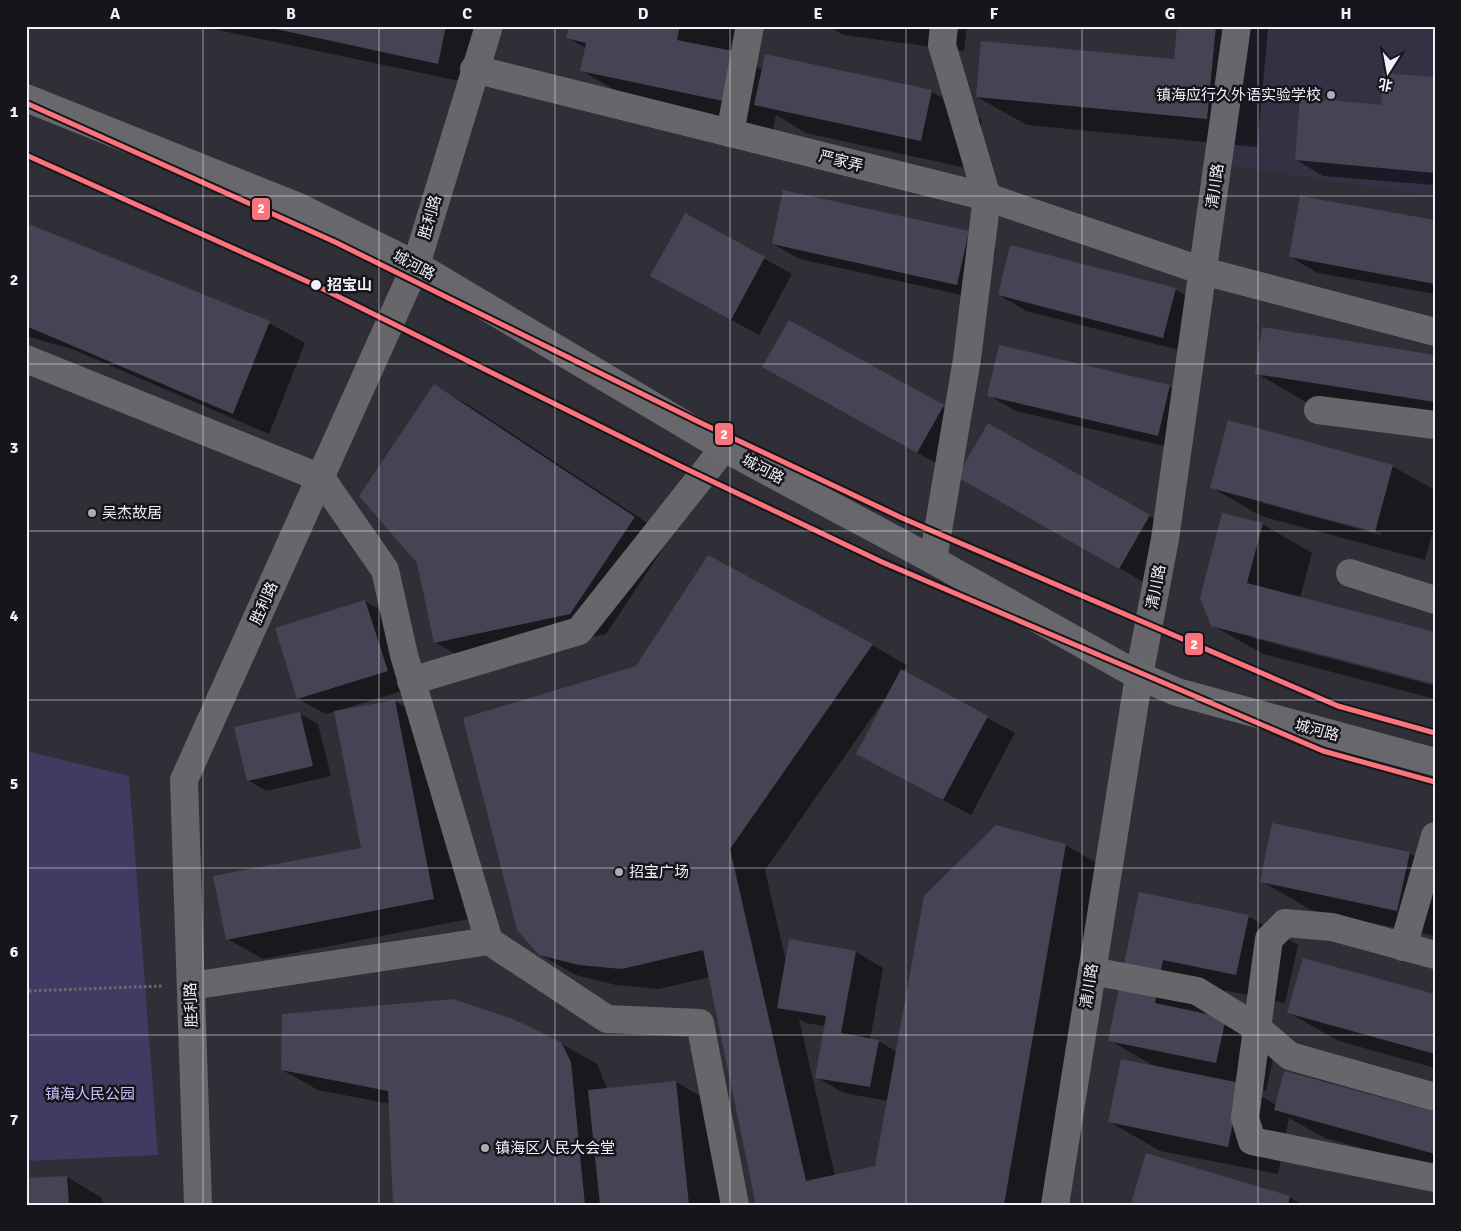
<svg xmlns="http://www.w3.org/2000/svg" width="1461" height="1231" font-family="Signika,'Noto Sans SC',sans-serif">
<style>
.built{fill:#343144}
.green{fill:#433a63}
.shadow{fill:#0007;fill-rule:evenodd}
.building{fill:#484354}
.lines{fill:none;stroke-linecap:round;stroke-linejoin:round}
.path{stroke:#6c6a6e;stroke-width:3;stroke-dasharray:2.5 2.5;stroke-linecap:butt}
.minor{stroke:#67666a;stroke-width:28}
.major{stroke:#67676c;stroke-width:28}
.metro-1-casing{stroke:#16151b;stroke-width:9}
.metro-1{stroke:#fb747c;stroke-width:5}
.grid{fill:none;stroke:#f2f0fa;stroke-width:1;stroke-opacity:0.55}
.poi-dot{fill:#aeacb5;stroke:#16151b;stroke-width:2}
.stop-dot{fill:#f2f0fa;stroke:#16151b;stroke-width:2}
.labels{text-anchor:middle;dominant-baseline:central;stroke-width:5;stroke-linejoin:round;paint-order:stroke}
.poi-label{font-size:15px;fill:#f2f0fa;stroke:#16151b;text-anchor:start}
.street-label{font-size:15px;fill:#f2f0fa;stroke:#16151b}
.stop-label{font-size:15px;font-weight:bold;fill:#f2f0fa;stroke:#16151b;text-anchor:start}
.park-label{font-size:15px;fill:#cdc2fd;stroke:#16151b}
.line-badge{stroke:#16151b;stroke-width:2}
.badge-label{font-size:14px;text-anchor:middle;font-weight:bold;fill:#fff}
.neatline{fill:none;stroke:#f2f0fa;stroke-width:2}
.grid-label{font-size:16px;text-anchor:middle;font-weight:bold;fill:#f2f0fa}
</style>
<rect width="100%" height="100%" fill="#302e36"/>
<!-- built -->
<path class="built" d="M 1237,26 L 1435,26 L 1435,196 L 1218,164 Z"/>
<!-- green -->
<path class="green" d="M 26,751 L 129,776 L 158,1155 L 26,1161 Z"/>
<!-- shadow -->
<g class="shadow">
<path d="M 199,26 L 486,26 L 474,84 Z"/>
<path d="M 570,26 L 735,26 L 730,52 L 763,70 L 766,56 L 932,92 L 982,120 L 971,169 L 806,133 L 776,115 L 773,129 L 632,100 L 582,71 L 586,48 L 568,38 Z"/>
<path d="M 828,26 L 967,26 L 964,51 L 843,35 Z"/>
<path d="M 1178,26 L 1264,26 L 1268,29 L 1257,147 L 1027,125 L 977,97 L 1175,60 Z"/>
<path d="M 1435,79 L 1435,185 L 1323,176 L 1296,160 L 1382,106 Z"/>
<path d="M 685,215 L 792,274 L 759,335 L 679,291 Z"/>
<path d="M 1435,221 L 1435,294 L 1318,273 L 1290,257 Z"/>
<path d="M 26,224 L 269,323 L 305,343 L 269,434 L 72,349 L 26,336 Z"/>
<path d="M 968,232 L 996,248 L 984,300 L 800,259 L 773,244 Z"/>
<path d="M 1011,247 L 1176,290 L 1203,305 L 1191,353 L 1026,311 L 999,295 Z"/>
<path d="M 790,321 L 971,422 L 945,468 L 791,383 Z"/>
<path d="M 1435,356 L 1435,422 L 1306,402 L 1256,373 Z"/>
<path d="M 434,385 L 470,406 L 670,538 L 606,634 L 471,663 L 435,642 L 418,563 Z"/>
<path d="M 1169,387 L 1197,402 L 1185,451 L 1016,411 L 988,395 Z"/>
<path d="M 988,424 L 1177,532 L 1147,584 L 959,477 Z"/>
<path d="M 1392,466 L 1435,490 L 1435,523 L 1425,560 L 1261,516 L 1211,487 ZM 1263,501 L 1381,533 L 1381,535 L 1263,503 Z"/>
<path d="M 1262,524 L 1312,553 L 1300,598 L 1253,635 L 1253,638 L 1435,686 L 1435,699 L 1263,654 L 1212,625 Z"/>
<path d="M 709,557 L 872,645 L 908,666 L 903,672 L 1015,733 L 971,815 L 885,769 L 884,700 L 765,870 L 786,962 L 856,952 L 883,968 L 870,1040 L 878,1041 L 897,1052 L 1065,845 L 1101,865 L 1043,1205 L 757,1205 L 710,977 L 659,989 L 616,985 L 576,975 L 539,954 L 637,667 ZM 799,1019 L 806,1023 L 826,1026 L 816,1077 L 844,1093 L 888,1101 L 876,1167 L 835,1176 Z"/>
<path d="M 365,601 L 393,617 L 415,687 L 343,709 L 343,711 L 395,701 L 430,722 L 469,919 L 263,959 L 227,939 L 363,849 L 336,711 L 326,714 L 298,699 L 277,629 Z"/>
<path d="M 300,714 L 318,724 L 331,776 L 266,791 L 248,780 Z"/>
<path d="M 1409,853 L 1435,868 L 1435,936 L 1311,910 L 1261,881 Z"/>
<path d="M 1140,894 L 1248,916 L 1298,945 L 1285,1003 L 1213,988 L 1208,1015 L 1275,1048 L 1266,1091 L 1245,1087 L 1276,1105 L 1435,1114 L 1435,1168 L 1325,1138 L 1289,1118 L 1278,1174 L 1160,1151 L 1110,1122 L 1156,1067 L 1109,1040 Z"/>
<path d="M 1435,995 L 1435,1068 L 1339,1041 L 1289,1013 Z"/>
<path d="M 560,1043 L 597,1064 L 607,1089 L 676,1082 L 712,1103 L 722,1205 L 394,1205 L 390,1104 L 318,1090 L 282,1070 Z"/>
<path d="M 67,1177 L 102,1198 L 103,1205 L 26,1205 Z"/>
<path d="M 1290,1197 L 1302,1205 L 1132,1203 Z"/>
</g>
<!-- building -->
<g class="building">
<path d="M 262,26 L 446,26 L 438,64 Z"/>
<path d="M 569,26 L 680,26 L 677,40 L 733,51 L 723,101 L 580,71 L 586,43 L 566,38 Z"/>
<path d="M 1177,26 L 1216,26 L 1207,119 L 976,97 L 981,41 L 1174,59 Z"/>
<path d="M 765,54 L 932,90 L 921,141 L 754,105 Z"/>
<path d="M 1383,73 L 1435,77 L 1435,173 L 1295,160 L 1300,97 L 1381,105 Z"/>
<path d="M 783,190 L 969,231 L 957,285 L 772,244 Z"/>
<path d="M 1300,196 L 1435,220 L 1435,284 L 1289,257 Z"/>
<path d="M 685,213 L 765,257 L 731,320 L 650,276 Z"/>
<path d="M 26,223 L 270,321 L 233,414 L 26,326 Z"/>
<path d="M 1010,245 L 1176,288 L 1163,338 L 998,295 Z"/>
<path d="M 789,320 L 944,405 L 917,453 L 762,367 Z"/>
<path d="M 1262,327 L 1435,355 L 1435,402 L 1255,374 Z"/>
<path d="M 999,345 L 1170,385 L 1158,436 L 987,396 Z"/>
<path d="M 434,384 L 635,517 L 570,614 L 434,643 L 417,563 L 359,496 Z"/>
<path d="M 1228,420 L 1393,465 L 1375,532 L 1210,488 Z"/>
<path d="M 988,423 L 1150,515 L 1119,569 L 957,477 Z"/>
<path d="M 1222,513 L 1263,523 L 1247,583 L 1435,632 L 1435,684 L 1211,626 L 1200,598 Z"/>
<path d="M 708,555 L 873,644 L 730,849 L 806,1181 L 875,1166 L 924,896 L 996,825 L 1066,844 L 1004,1205 L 756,1205 L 703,950 L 622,969 L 579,965 L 539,955 L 517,930 L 463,718 L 636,666 Z"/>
<path d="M 365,600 L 388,671 L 297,699 L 275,628 Z"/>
<path d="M 901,669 L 988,716 L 943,800 L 856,754 Z"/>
<path d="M 395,700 L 434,899 L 226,940 L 213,876 L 361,848 L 334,711 Z"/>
<path d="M 300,712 L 313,766 L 247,781 L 234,727 Z"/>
<path d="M 1272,823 L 1410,852 L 1397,911 L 1260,882 Z"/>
<path d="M 1139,892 L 1249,915 L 1236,975 L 1163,960 L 1155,1003 L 1226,1018 L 1216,1063 L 1108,1041 Z"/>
<path d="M 789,939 L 856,951 L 841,1033 L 879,1040 L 870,1087 L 815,1078 L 826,1016 L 777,1008 Z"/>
<path d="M 1303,958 L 1435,994 L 1435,1054 L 1287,1013 Z"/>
<path d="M 453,999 L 513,1019 L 561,1042 L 571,1062 L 585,1205 L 393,1205 L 388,1091 L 281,1070 L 282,1014 Z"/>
<path d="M 1121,1059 L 1241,1083 L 1228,1147 L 1108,1122 Z"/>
<path d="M 1284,1071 L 1435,1112 L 1435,1154 L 1274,1110 Z"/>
<path d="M 676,1081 L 689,1205 L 600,1205 L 588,1090 Z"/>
<path d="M 1146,1153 L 1290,1196 L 1288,1205 L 1131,1204 Z"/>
<path d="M 67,1176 L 69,1205 L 26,1205 L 26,1178 Z"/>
</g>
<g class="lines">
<!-- path -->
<g class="path">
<path d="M 29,991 L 163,986"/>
<path d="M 26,996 L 29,991"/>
</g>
<!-- minor -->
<g class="minor">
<path d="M 474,69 L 987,197 L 1203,271 L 1435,332"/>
<path d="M 730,133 L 750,26"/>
<path d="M 26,359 L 321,478 L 385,570 L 404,655 L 489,941 L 607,1019 L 700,1023 L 735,1205"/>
<path d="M 1318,410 L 1435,425"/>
<path d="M 933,560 L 967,359 L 987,197 L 942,45 L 944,26"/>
<path d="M 1350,573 L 1435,600"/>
<path d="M 411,681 L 579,631 L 724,448"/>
<path d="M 1403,947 L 1435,836"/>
<path d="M 1435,955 L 1332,927 L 1285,923 L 1269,939 L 1245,1118 L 1252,1141 L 1435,1178"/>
<path d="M 1092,971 L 1197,991 L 1257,1028 L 1290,1056 L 1435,1097"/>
<path d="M 191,986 L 489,941"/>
<path d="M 198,1205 L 184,780 L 416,265 L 489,26"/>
<path d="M 1055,1205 L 1139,676 L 1165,539 L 1237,26"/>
</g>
<!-- major -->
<path class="major" d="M 26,98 L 299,207 L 416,265 L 724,448 L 933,560 L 1139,676 L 1177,692 L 1435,762"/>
<!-- metro-1 casing -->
<g class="metro-1-casing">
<g id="metro-1">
<path d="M 26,103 L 335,242 L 701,423 L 902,518 L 1338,706 L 1435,733"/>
<path d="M 26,155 L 315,285 L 680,466 L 882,562 L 1323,751 L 1435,782"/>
</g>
</g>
<!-- metro-1 -->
<use href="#metro-1" class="metro-1"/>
</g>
<!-- grid -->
<path class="grid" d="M 203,26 L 203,1205M 379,26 L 379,1205M 555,26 L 555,1205M 730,26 L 730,1205M 906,26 L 906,1205M 1082,26 L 1082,1205M 1258,26 L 1258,1205M 26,196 L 1435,196M 26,364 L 1435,364M 26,531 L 1435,531M 26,700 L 1435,700M 26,868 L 1435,868M 26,1035 L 1435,1035"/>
<!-- markers -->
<g class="poi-dot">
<circle cx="1331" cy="95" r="5"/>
<circle cx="92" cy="513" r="5"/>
<circle cx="619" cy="872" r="5"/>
<circle cx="485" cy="1148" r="5"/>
</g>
<circle class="stop-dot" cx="316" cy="285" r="6"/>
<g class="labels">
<!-- poi labels -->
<g class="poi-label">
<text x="1321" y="95" text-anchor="end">镇海应行久外语实验学校</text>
<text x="102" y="513">吴杰故居</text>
<text x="629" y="872">招宝广场</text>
<text x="495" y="1148">镇海区人民大会堂</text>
</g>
<!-- street labels -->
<g class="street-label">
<text transform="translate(841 161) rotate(14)">严家弄</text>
<text transform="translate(1215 186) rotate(-82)">清川路</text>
<text transform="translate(430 217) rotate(-74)">胜利路</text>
<text transform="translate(414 265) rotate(28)">城河路</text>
<text transform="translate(763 469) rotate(28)">城河路</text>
<text transform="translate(1156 587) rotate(-79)">清川路</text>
<text transform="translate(264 603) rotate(-66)">胜利路</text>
<text transform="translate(1317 730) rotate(15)">城河路</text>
<text transform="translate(1089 986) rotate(-81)">清川路</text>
<text transform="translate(191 1005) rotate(-92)">胜利路</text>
</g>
<!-- stop labels -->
<g class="stop-label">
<text x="327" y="285">招宝山</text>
</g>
<!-- park labels -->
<g class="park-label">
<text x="90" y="1094">镇海人民公园</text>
</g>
</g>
<g class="line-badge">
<rect x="251" y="197" width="20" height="24" rx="5" fill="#fb747c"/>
<rect x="714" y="422" width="20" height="24" rx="5" fill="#fb747c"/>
<rect x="1184" y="632" width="20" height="24" rx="5" fill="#fb747c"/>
</g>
<g class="badge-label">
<text x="261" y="213">2</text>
<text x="724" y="439">2</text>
<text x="1194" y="649">2</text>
</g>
<!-- border -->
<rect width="1461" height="1231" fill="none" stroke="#16151b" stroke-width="55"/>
<!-- north arrow -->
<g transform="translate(1388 72) rotate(191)" stroke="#16151b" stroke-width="4" paint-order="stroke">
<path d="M0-4L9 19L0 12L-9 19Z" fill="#f2f0fa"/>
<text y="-8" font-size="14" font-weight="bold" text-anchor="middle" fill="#f2f0fa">北</text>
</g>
<rect x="28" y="28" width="1406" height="1176" class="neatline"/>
<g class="grid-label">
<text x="115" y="19">A</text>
<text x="291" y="19">B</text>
<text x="467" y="19">C</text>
<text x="643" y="19">D</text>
<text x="818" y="19">E</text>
<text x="994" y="19">F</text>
<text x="1170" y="19">G</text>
<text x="1346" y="19">H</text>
<text x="14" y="117">1</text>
<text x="14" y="285">2</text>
<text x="14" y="453">3</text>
<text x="14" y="621">4</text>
<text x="14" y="789">5</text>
<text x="14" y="957">6</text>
<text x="14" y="1125">7</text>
</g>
</svg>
